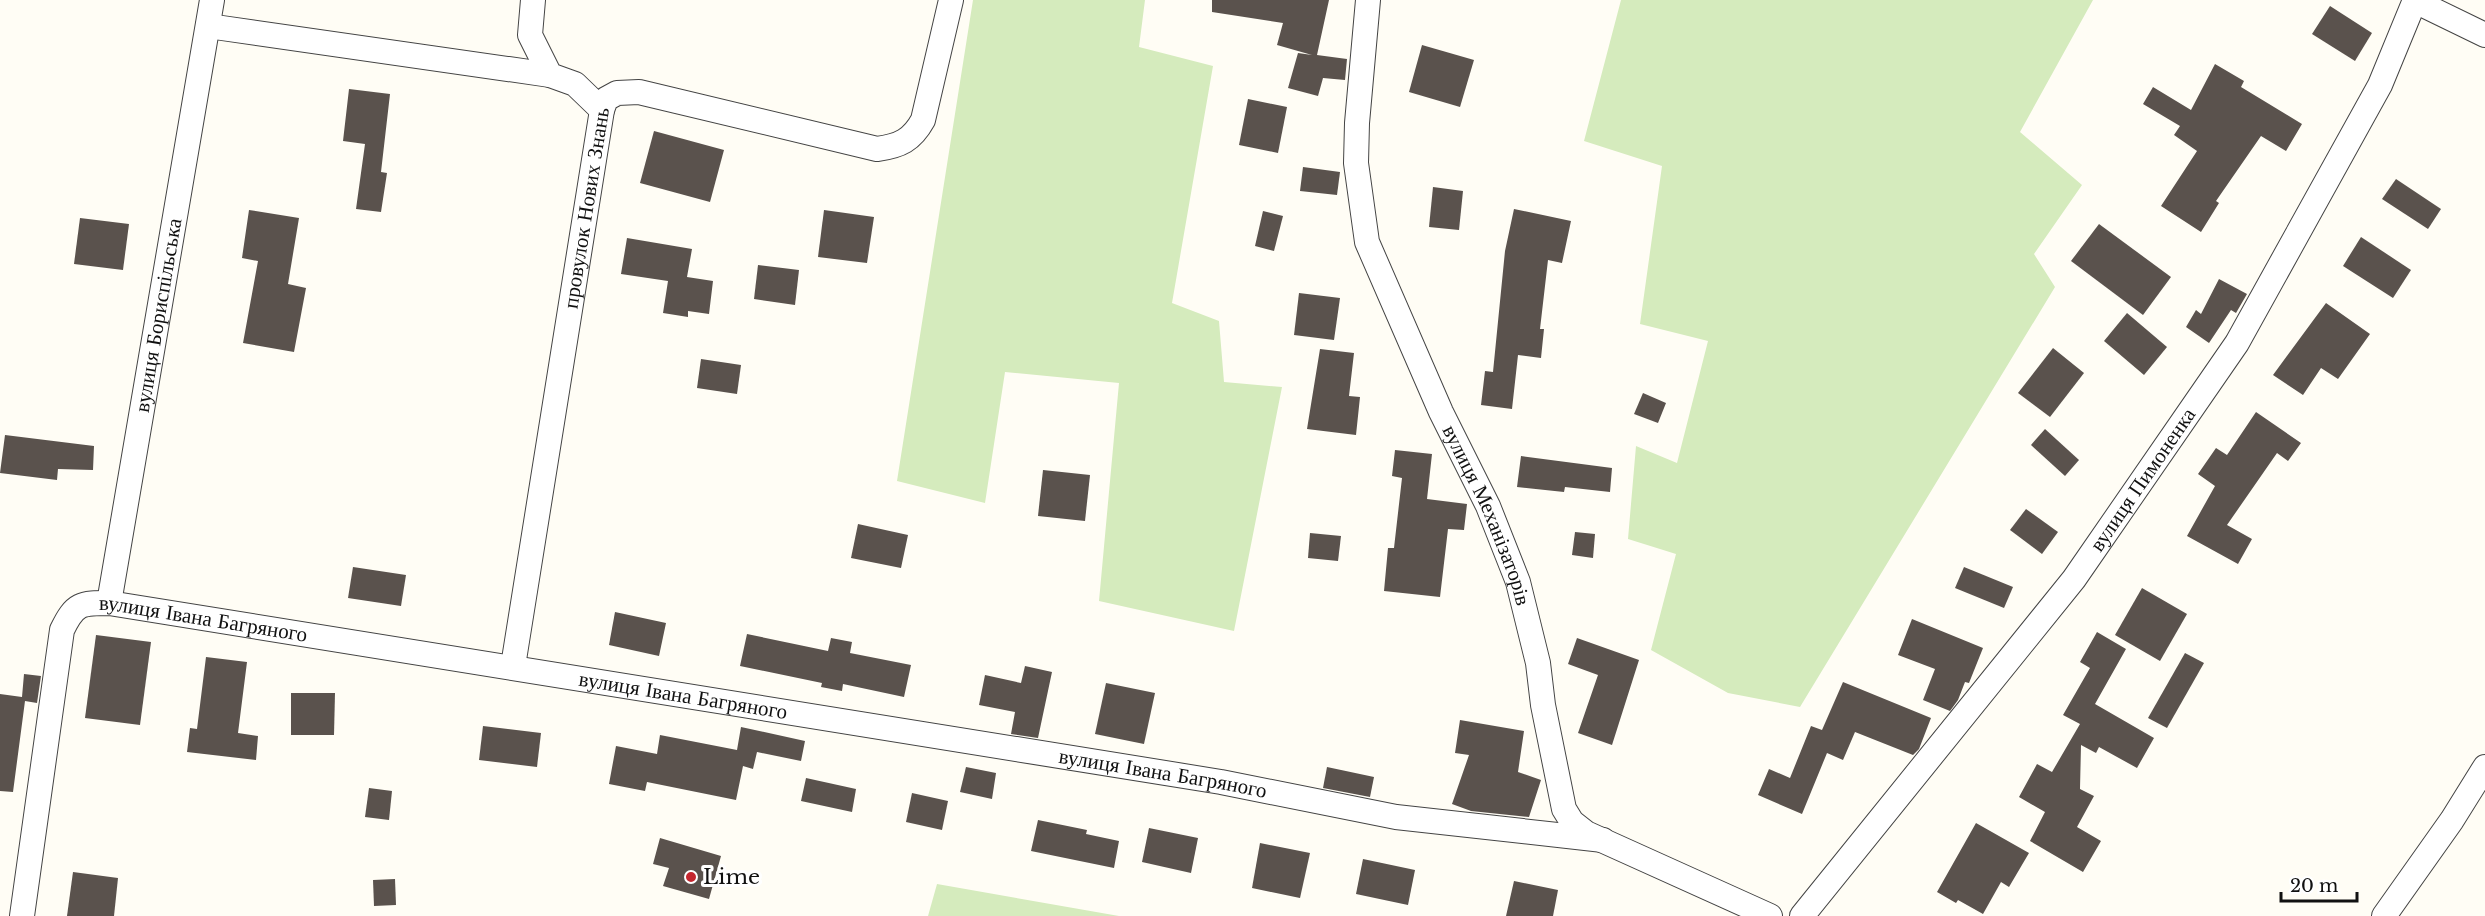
<svg xmlns="http://www.w3.org/2000/svg" width="2485" height="916" font-family="'Libre Baskerville',serif">
<style>
.green{fill:#d5ebbd}
.building{fill:#5a524d}
.lines{fill:none;stroke-linecap:round;stroke-linejoin:round}
.street-casing{stroke:#444;stroke-width:26}
.street{stroke:#fff;stroke-width:24}
.poi-dot{fill:#c4262e;stroke:#fff;stroke-width:2}
.labels{text-anchor:middle;dominant-baseline:central;stroke-width:6;stroke-linejoin:round;paint-order:stroke}
.street-label{font-size:21px;fill:#111;stroke:#fff}
.poi-label{font-size:21px;fill:#111;stroke:#fff;text-anchor:start}
</style>
<rect width="100%" height="100%" fill="#fffdf5"/>
<!-- green -->
<g class="green">
<path d="M 973,0 L 1145,0 L 1139,47 L 1213,66 L 1172,303 L 1219,321 L 1224,382 L 1282,387 L 1234,631 L 1099,601 L 1119,383 L 1005,372 L 985,503 L 897,481 Z"/>
<path d="M 1621,0 L 2093,0 L 2020,132 L 2082,185 L 2034,254 L 2055,287 L 1800,707 L 1728,693 L 1651,650 L 1676,554 L 1628,539 L 1636,446 L 1677,463 L 1708,341 L 1640,324 L 1662,166 L 1584,141 Z"/>
<path d="M 937,884 L 1119,916 L 928,916 Z"/>
</g>
<!-- building -->
<g class="building">
<path d="M 1212,0 L 1329,0 L 1317,55 L 1347,59 L 1345,80 L 1323,78 L 1318,96 L 1288,88 L 1298,53 L 1312,55 L 1277,45 L 1283,23 L 1212,12 Z"/>
<path d="M 2330,6 L 2372,33 L 2355,61 L 2312,34 Z"/>
<path d="M 1422,45 L 1474,60 L 1460,107 L 1409,92 Z"/>
<path d="M 2215,64 L 2244,81 L 2241,87 L 2302,124 L 2286,151 L 2261,136 L 2216,201 L 2219,203 L 2201,232 L 2161,206 L 2197,151 L 2174,135 L 2180,126 L 2143,104 L 2153,87 L 2191,110 Z"/>
<path d="M 349,89 L 390,94 L 381,172 L 387,173 L 381,212 L 356,209 L 365,144 L 343,141 Z"/>
<path d="M 1248,99 L 1287,107 L 1278,153 L 1239,145 Z"/>
<path d="M 654,131 L 724,150 L 710,202 L 640,183 Z"/>
<path d="M 1303,167 L 1340,172 L 1337,195 L 1300,191 Z"/>
<path d="M 2396,179 L 2441,209 L 2428,229 L 2382,199 Z"/>
<path d="M 1433,187 L 1463,191 L 1459,230 L 1429,227 Z"/>
<path d="M 1514,209 L 1571,221 L 1562,263 L 1548,260 L 1540,329 L 1544,329 L 1541,358 L 1518,355 L 1512,409 L 1481,405 L 1485,371 L 1493,372 L 1505,251 Z"/>
<path d="M 249,210 L 299,218 L 288,284 L 306,288 L 294,352 L 243,343 L 258,261 L 242,258 Z"/>
<path d="M 824,210 L 874,217 L 867,263 L 818,257 Z"/>
<path d="M 1263,211 L 1283,216 L 1274,251 L 1255,246 Z"/>
<path d="M 80,218 L 129,224 L 123,270 L 74,264 Z"/>
<path d="M 2099,224 L 2171,277 L 2143,315 L 2071,261 Z"/>
<path d="M 2361,237 L 2411,270 L 2393,298 L 2343,266 Z"/>
<path d="M 627,238 L 692,249 L 687,277 L 713,281 L 709,314 L 688,311 L 688,317 L 663,313 L 668,281 L 621,274 Z"/>
<path d="M 758,265 L 799,270 L 795,305 L 754,299 Z"/>
<path d="M 2219,279 L 2247,294 L 2236,313 L 2231,310 L 2209,343 L 2186,327 L 2196,310 L 2201,314 Z"/>
<path d="M 1299,293 L 1340,298 L 1334,340 L 1294,335 Z"/>
<path d="M 2326,303 L 2370,334 L 2338,379 L 2321,368 L 2303,395 L 2273,375 Z"/>
<path d="M 2127,313 L 2167,347 L 2144,375 L 2104,341 Z"/>
<path d="M 2053,348 L 2084,373 L 2050,417 L 2018,393 Z"/>
<path d="M 1320,349 L 1354,353 L 1349,396 L 1360,397 L 1356,435 L 1307,429 Z"/>
<path d="M 701,359 L 741,365 L 737,394 L 697,388 Z"/>
<path d="M 1643,393 L 1666,403 L 1658,423 L 1634,414 Z"/>
<path d="M 2256,412 L 2301,443 L 2288,461 L 2277,453 L 2227,525 L 2252,539 L 2238,564 L 2187,536 L 2215,486 L 2198,474 L 2216,448 L 2227,455 Z"/>
<path d="M 2045,429 L 2079,460 L 2065,476 L 2031,445 Z"/>
<path d="M 5,435 L 94,446 L 93,470 L 58,469 L 57,480 L 0,473 Z"/>
<path d="M 1395,450 L 1432,454 L 1427,499 L 1467,504 L 1464,530 L 1448,529 L 1440,597 L 1384,591 L 1388,548 L 1394,548 L 1402,478 L 1392,476 Z"/>
<path d="M 1521,456 L 1612,468 L 1610,492 L 1565,487 L 1564,492 L 1517,487 Z"/>
<path d="M 1043,470 L 1090,475 L 1085,521 L 1038,516 Z"/>
<path d="M 2026,509 L 2058,532 L 2042,554 L 2010,530 Z"/>
<path d="M 858,524 L 908,535 L 901,568 L 851,558 Z"/>
<path d="M 1575,532 L 1595,534 L 1593,558 L 1572,555 Z"/>
<path d="M 1310,533 L 1341,536 L 1338,561 L 1308,558 Z"/>
<path d="M 353,567 L 406,575 L 401,606 L 348,598 Z"/>
<path d="M 1964,567 L 2013,587 L 2004,608 L 1955,588 Z"/>
<path d="M 2142,588 L 2187,614 L 2160,661 L 2115,635 Z"/>
<path d="M 615,612 L 666,623 L 659,656 L 609,645 Z"/>
<path d="M 1912,619 L 1983,648 L 1969,683 L 1965,682 L 1958,700 L 1950,711 L 1923,700 L 1935,669 L 1898,655 Z"/>
<path d="M 2097,632 L 2126,649 L 2095,704 L 2154,738 L 2137,768 L 2099,747 L 2096,753 L 2081,745 L 2080,789 L 2094,796 L 2077,827 L 2101,841 L 2083,872 L 2030,841 L 2045,812 L 2019,797 L 2037,764 L 2052,772 L 2080,724 L 2063,715 L 2090,668 L 2080,662 Z"/>
<path d="M 747,634 L 828,651 L 831,638 L 852,642 L 850,653 L 911,665 L 904,697 L 843,684 L 842,691 L 821,687 L 822,683 L 740,666 Z"/>
<path d="M 96,635 L 151,642 L 140,725 L 85,718 Z"/>
<path d="M 1577,638 L 1639,660 L 1612,745 L 1578,733 L 1598,675 L 1568,664 Z"/>
<path d="M 2185,653 L 2204,663 L 2167,728 L 2148,718 Z"/>
<path d="M 206,657 L 247,662 L 238,733 L 258,736 L 256,760 L 187,752 L 190,728 L 197,729 Z"/>
<path d="M 1025,666 L 1052,672 L 1038,738 L 1011,734 L 1015,712 L 979,705 L 985,675 L 1021,683 Z"/>
<path d="M 24,674 L 41,676 L 37,703 L 25,701 L 13,792 L 0,791 L 0,694 L 22,697 Z"/>
<path d="M 1843,682 L 1931,718 L 1919,749 L 1913,755 L 1855,732 L 1843,760 L 1827,753 L 1802,814 L 1758,795 L 1769,769 L 1790,778 L 1811,726 L 1822,730 Z"/>
<path d="M 1106,683 L 1155,693 L 1144,744 L 1095,734 Z"/>
<path d="M 291,693 L 335,693 L 334,735 L 291,735 Z"/>
<path d="M 1460,720 L 1524,731 L 1518,772 L 1541,780 L 1529,817 L 1471,811 L 1452,804 L 1469,755 L 1455,753 Z"/>
<path d="M 483,726 L 541,733 L 537,767 L 479,760 Z"/>
<path d="M 741,727 L 805,741 L 801,761 L 757,752 L 753,769 L 743,766 L 736,800 L 647,782 L 645,791 L 609,784 L 616,746 L 657,754 L 660,735 L 737,750 Z"/>
<path d="M 966,767 L 996,773 L 992,799 L 960,792 Z"/>
<path d="M 1327,767 L 1374,777 L 1370,797 L 1323,788 Z"/>
<path d="M 806,778 L 856,789 L 852,812 L 801,801 Z"/>
<path d="M 369,788 L 392,791 L 389,820 L 365,817 Z"/>
<path d="M 912,793 L 948,801 L 942,830 L 906,822 Z"/>
<path d="M 1038,820 L 1087,830 L 1086,834 L 1119,841 L 1114,868 L 1031,851 Z"/>
<path d="M 1976,823 L 2029,853 L 2009,887 L 2001,882 L 1983,914 L 1958,900 L 1956,903 L 1937,892 Z"/>
<path d="M 1149,828 L 1198,838 L 1191,873 L 1142,862 Z"/>
<path d="M 660,838 L 721,856 L 709,899 L 663,886 L 669,868 L 653,864 Z"/>
<path d="M 1260,843 L 1310,853 L 1300,898 L 1252,888 Z"/>
<path d="M 1363,859 L 1415,870 L 1408,905 L 1356,894 Z"/>
<path d="M 73,872 L 118,878 L 114,916 L 67,916 Z"/>
<path d="M 395,879 L 396,905 L 374,906 L 373,880 Z"/>
<path d="M 1514,881 L 1558,890 L 1553,916 L 1506,916 Z"/>
</g>
<g class="lines">
<!-- street casing -->
<g class="street-casing">
<g id="street">
<path d="M 533,0 L 530,35 L 550,75 L 575,84 L 602,110"/>
<path id="s1" d="M 1368,0 L 1357,123 L 1356,163 L 1367,242 L 1441,412 L 1488,506 L 1518,582 L 1538,663 L 1543,705 L 1564,809 L 1572,822 L 1586,833 L 1770,916"/>
<path d="M 2415,1 L 2485,35"/>
<path d="M 208,26 L 550,75"/>
<path id="s2" d="M 109,603 L 212,0"/>
<path id="s3" d="M 513,666 L 602,110 L 606,99 L 617,93 L 639,92 L 877,149 C 900,146 912,140 923,120 L 951,0"/>
<path id="s4" d="M 22,916 L 62,630 C 75,603 81,603 109,603 L 1221,782 L 1396,817 L 1603,840"/>
<path id="s5" d="M 1802,916 L 2074,579 L 2237,343 L 2380,85 L 2415,0"/>
<path d="M 2384,916 L 2452,820 L 2485,767"/>
</g>
</g>
<!-- street -->
<use href="#street" class="street"/>
</g>
<!-- markers -->
<circle class="poi-dot" cx="691" cy="877" r="6"/>
<g class="labels">
<!-- street labels -->
<g class="street-label">
<text stroke="none"><textPath href="#s3" startOffset="464">провулок Нових Знань</textPath></text>
<text stroke="none"><textPath href="#s2" startOffset="292">вулиця Бориспільська</textPath></text>
<text stroke="none"><textPath href="#s5" startOffset="554">вулиця Пимоненка</textPath></text>
<text stroke="none"><textPath href="#s1" startOffset="542">вулиця Механізаторів</textPath></text>
<text stroke="none"><textPath href="#s4" startOffset="444">вулиця Івана Багряного</textPath></text>
<text stroke="none"><textPath href="#s4" startOffset="930">вулиця Івана Багряного</textPath></text>
<text stroke="none"><textPath href="#s4" startOffset="1416">вулиця Івана Багряного</textPath></text>
</g>
<!-- poi labels -->
<g class="poi-label">
<text x="703" y="877">Lime</text>
</g>
</g>
<!-- scale -->
<path d="M2281 892v9h76v-9" fill="none" stroke="#111111" stroke-width="3"/>
<text x="2290" y="892" font-size="18" fill="#111111" stroke="#ffffff" stroke-width="4.5" paint-order="stroke">20 m</text>
</svg>
